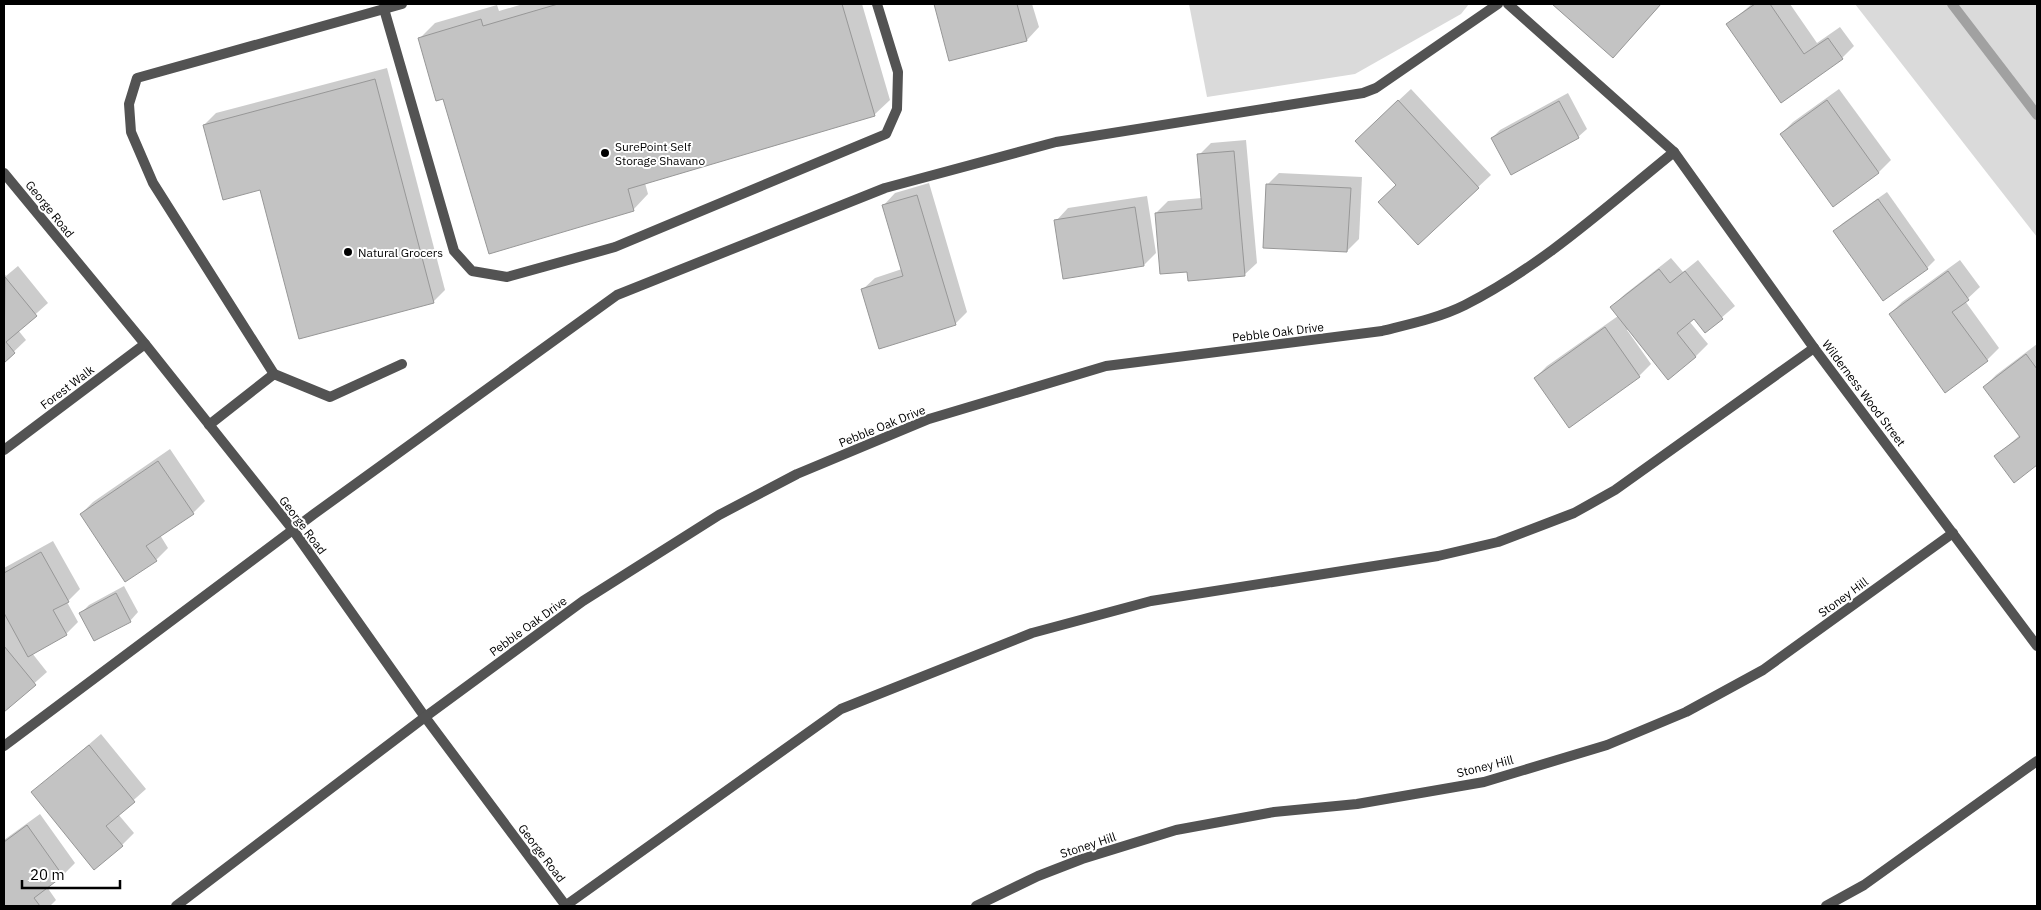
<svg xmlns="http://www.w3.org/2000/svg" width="2041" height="910" font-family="'IBM Plex Sans',sans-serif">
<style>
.green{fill:#dadada}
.shadow{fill:#0003}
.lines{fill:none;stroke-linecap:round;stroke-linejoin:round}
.stream{stroke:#a1a1a1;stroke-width:10}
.building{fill:#c3c3c3;stroke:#979797}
.lane{stroke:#535353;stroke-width:10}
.street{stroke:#535353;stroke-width:10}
.poi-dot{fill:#000;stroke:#fff;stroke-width:2}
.labels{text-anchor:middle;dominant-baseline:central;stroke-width:4;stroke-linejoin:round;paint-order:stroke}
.poi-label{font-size:12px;fill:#000;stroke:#fff;text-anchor:start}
.street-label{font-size:12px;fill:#000;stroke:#fff}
</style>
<rect width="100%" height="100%" fill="#fff"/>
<!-- green -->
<g class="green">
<path d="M 1189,4 L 1469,4 L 1461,14 L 1355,74 L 1207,97 Z"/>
<path d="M 1855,4 L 2037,4 L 2037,237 Z"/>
</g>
<!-- shadow -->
<g class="shadow">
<path d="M 523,4 L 862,4 L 890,100 L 874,115 L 645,183 L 648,194 L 633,210 L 444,97 L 420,38 L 435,23 L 497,5 L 499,11 Z"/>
<path d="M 935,4 L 1032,4 L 1039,27 L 1027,40 L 950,60 Z"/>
<path d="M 1553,4 L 1661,4 L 1613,57 Z"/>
<path d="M 1752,4 L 1790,4 L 1817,43 L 1840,27 L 1854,46 L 1842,58 L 1782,102 L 1728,24 Z"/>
<path d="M 387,68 L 445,290 L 433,302 L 261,188 L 204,125 L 216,113 Z"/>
<path d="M 1411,89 L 1491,175 L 1418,243 L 1397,185 L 1368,129 Z"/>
<path d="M 1839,89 L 1891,160 L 1879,172 L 1833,205 L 1781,134 L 1793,122 Z"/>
<path d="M 1568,93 L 1587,129 L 1578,137 L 1492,138 L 1500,130 Z"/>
<path d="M 1246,140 L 1257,263 L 1244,275 L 1188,271 L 1156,213 L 1168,201 L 1202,198 L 1199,155 L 1211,143 Z"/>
<path d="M 1279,173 L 1362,177 L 1359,239 L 1347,251 L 1267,185 Z"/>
<path d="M 929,183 L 967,312 L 955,324 L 862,290 L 875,278 L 902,269 L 883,206 L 895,193 Z"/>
<path d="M 1887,192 L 1935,260 L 1927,268 L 1835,231 L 1843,223 Z"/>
<path d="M 1147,196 L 1156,253 L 1144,265 L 1056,221 L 1068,208 Z"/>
<path d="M 1671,258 L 1683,272 L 1698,260 L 1735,306 L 1705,332 L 1694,317 L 1689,321 L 1708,344 L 1696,356 L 1668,378 L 1629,329 L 1627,330 L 1651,364 L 1639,376 L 1535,378 L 1547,366 L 1618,316 L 1612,307 L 1624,295 Z"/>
<path d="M 1960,260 L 1980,287 L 1965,301 L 1999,348 L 1987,360 L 1890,314 L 1902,302 Z"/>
<path d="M 18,266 L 48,303 L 18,330 L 26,340 L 4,361 L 4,273 L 6,276 Z"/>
<path d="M 2037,344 L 2037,464 L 2014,481 L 1996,456 L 2020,435 L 1984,387 L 1996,375 Z"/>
<path d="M 170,449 L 205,501 L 193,513 L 160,535 L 168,548 L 156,560 L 81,514 L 93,502 Z"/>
<path d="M 53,541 L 80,589 L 67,602 L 78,622 L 66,634 L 32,653 L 47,672 L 4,710 L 4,568 Z"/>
<path d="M 124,586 L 138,612 L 130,621 L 81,613 L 89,605 Z"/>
<path d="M 101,734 L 146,789 L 118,814 L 134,833 L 122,845 L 33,793 Z"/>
<path d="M 40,814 L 75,863 L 63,875 L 47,887 L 56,900 L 50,906 L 4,906 L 4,840 Z"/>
</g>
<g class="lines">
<!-- stream -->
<path class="stream" d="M 1952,4 L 2037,115"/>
</g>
<!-- building -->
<g class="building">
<path d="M 558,4 L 842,4 L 875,116 L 628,189 L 634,211 L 489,254 L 443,99 L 436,101 L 418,38 L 481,19 L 483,26 Z"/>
<path d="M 934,4 L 1017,4 L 1027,41 L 949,61 Z"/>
<path d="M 1552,4 L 1661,4 L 1613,58 Z"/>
<path d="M 1755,4 L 1770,4 L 1804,54 L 1828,38 L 1843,59 L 1781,103 L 1726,24 Z"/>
<path d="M 375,79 L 434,303 L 299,339 L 260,190 L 223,200 L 203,125 Z"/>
<path d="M 1398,100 L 1479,188 L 1418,245 L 1378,202 L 1396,185 L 1355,141 Z"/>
<path d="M 1827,100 L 1879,173 L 1833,207 L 1780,134 Z"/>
<path d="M 1559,101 L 1579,138 L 1511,175 L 1491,138 Z"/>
<path d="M 1234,151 L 1245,276 L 1188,281 L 1187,272 L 1160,274 L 1155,213 L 1202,209 L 1197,154 Z"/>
<path d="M 1266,184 L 1351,188 L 1347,252 L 1263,248 Z"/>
<path d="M 917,195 L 956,325 L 879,349 L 861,289 L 903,276 L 882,205 Z"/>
<path d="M 1878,199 L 1928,269 L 1883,301 L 1833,231 Z"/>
<path d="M 1135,207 L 1144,266 L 1063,279 L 1054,220 Z"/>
<path d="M 1659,269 L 1670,283 L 1685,271 L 1723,319 L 1705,333 L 1694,319 L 1677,333 L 1696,357 L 1668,380 L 1610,307 Z"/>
<path d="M 1948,271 L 1969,300 L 1952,312 L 1988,361 L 1945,393 L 1889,314 Z"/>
<path d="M 5,277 L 37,316 L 6,342 L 15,353 L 4,363 Z"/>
<path d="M 1605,327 L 1640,377 L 1569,428 L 1534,378 Z"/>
<path d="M 2026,354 L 2037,369 L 2037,465 L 2014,483 L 1994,456 L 2020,437 L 1983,387 Z"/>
<path d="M 158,461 L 194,514 L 146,546 L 157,561 L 125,582 L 80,514 Z"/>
<path d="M 41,552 L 69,602 L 53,610 L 67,635 L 28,657 L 4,613 L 4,573 Z"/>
<path d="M 116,593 L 131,622 L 94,641 L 79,613 Z"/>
<path d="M 4,646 L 36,685 L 4,712 Z"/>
<path d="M 89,745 L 135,802 L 106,826 L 123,846 L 94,870 L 31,792 Z"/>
<path d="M 27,825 L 63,876 L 34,898 L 40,906 L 4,906 L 4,842 Z"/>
</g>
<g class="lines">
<!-- lane -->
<g class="lane">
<path d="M 1508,4 L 1674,152"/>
<path d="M 384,9 L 454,251 L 472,271 L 507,277 L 615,247 L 886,134 L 897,109 L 898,72 L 877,4"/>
<path d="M 274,374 L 153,183 L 131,132 L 129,104 L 137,78 L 402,4"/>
<path d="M 209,425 L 274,374 L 330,397 L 402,364"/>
<path d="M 4,746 L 314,514 L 617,295 L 885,188 L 1056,142 L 1363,93 L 1376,88 L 1498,4"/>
<path d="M 565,906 L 841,709 L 1032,633 L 1151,601 L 1438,556 L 1498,542 L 1574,513 L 1615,490 L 1814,348"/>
<path d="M 1826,906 L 1864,885 L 2037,761"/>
</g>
<!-- street -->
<g class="street">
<path d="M 4,173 L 145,344 L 293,530 L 425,717 L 566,906"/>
<path d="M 4,450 L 145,344"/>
<path d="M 176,906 L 425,717 L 583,601 L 719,515 L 797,474 L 929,419 L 1106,366 L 1382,331 C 1410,324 1439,318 1465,305 C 1542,266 1607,206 1674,152 L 1814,348 L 2037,646"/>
<path d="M 976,906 L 1038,876 L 1082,859 L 1176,830 L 1274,812 L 1357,804 L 1484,782 L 1607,745 L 1686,712 L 1763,670 L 1953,533"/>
</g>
</g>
<!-- markers -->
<g class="poi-dot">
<circle cx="605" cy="153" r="5"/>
<circle cx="348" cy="252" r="5"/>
</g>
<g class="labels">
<!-- poi labels -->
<g class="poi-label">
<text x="615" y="146">SurePoint Self<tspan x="615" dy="14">Storage Shavano</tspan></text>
<text x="358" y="252">Natural Grocers</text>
</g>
<!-- street labels -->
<g class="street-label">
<text transform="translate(50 209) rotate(51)">George Road</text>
<text transform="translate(1278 332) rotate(-7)">Pebble Oak Drive</text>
<text transform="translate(67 387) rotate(-37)">Forest Walk</text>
<text transform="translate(1864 393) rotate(53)">Wilderness Wood Street</text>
<text transform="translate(882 426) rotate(-22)">Pebble Oak Drive</text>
<text transform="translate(303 525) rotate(53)">George Road</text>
<text transform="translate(1843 597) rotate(-36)">Stoney Hill</text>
<text transform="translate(528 626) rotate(-36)">Pebble Oak Drive</text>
<text transform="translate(1485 766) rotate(-14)">Stoney Hill</text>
<text transform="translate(1088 845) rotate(-18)">Stoney Hill</text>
<text transform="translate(542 853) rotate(53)">George Road</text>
</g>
</g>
<!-- border -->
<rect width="2041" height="910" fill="none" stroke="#000000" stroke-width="10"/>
<!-- scale -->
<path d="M22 880v8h98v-8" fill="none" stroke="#000000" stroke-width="2.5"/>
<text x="30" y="880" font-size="15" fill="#000000" stroke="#ffffff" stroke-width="4" paint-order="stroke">20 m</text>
</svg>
